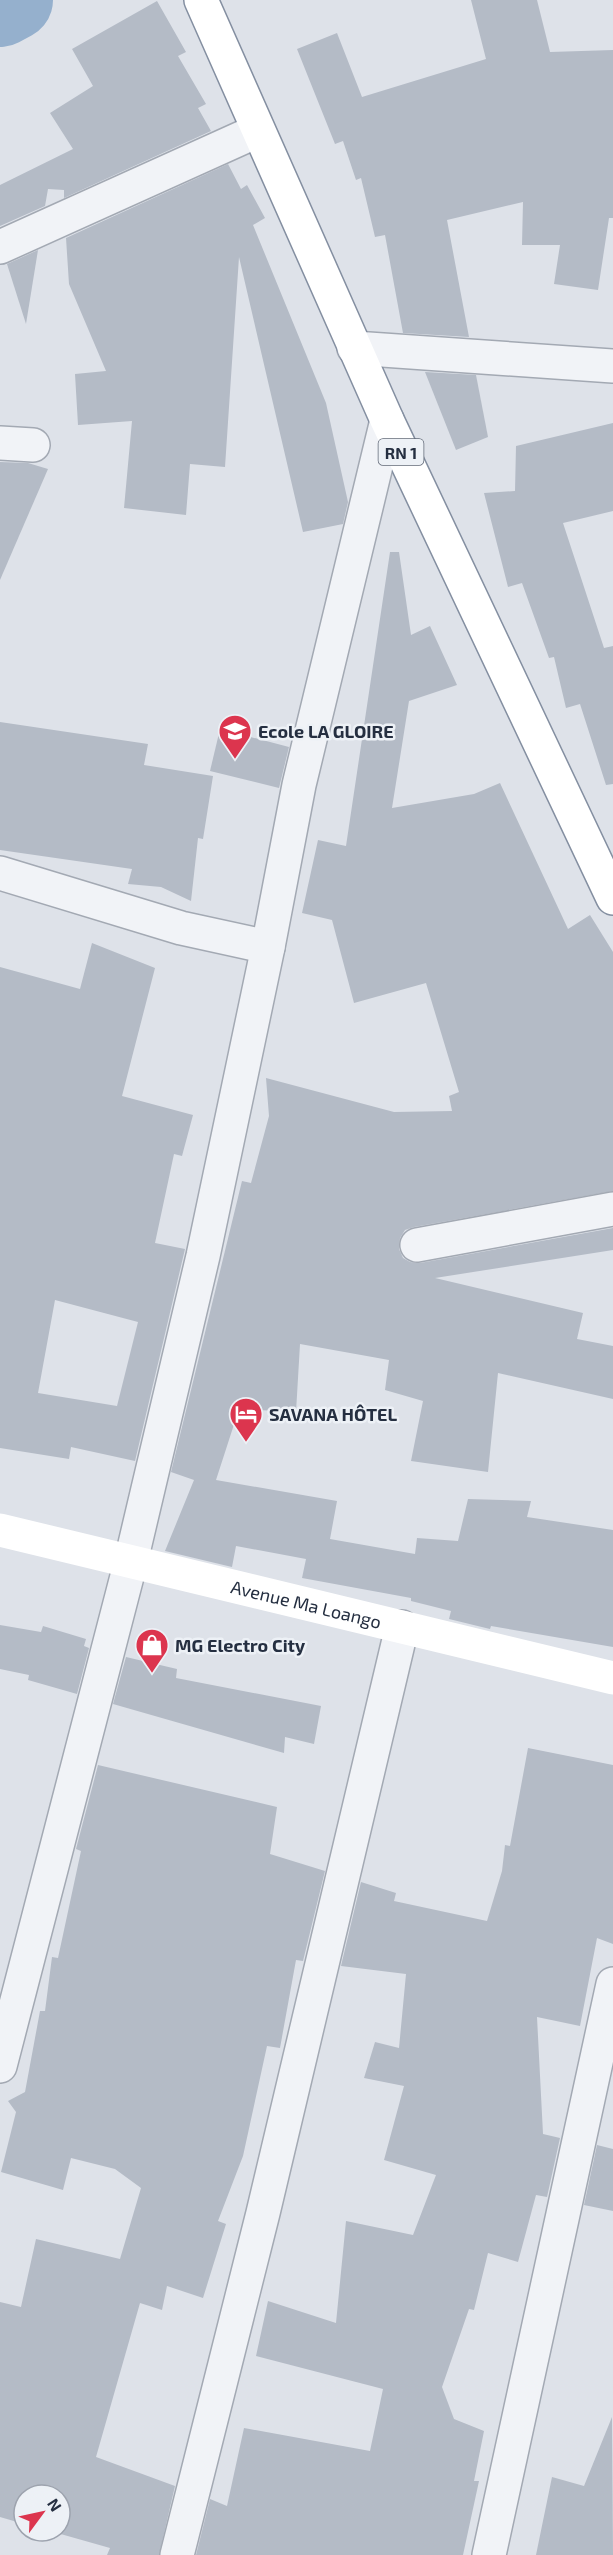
<svg xmlns="http://www.w3.org/2000/svg" width="613" height="2555" font-family="'Exo 2',sans-serif">
<style>
.lines{fill:none;stroke-linecap:round;stroke-linejoin:round}
.river{stroke:#95b0cd;stroke-width:80}
.building{fill:#b4bbc6;fill-rule:evenodd}
.street-casing{stroke:#a3a9b3;stroke-width:36}
.highway-casing{stroke:#848fa1;stroke-width:36}
.street{stroke:#f1f3f7;stroke-width:33}
.secondary{stroke:#fff;stroke-width:33}
.highway{stroke:#fff;stroke-width:33}
.labels{text-anchor:middle;dominant-baseline:central;stroke-width:5;stroke-linejoin:round;paint-order:stroke}
.shield{fill:#edf1f6;stroke:#616977;stroke-width:1.5}
.shield-label{font-size:16px;font-weight:bold;fill:#252f41}
.poi-label{font-size:18px;font-weight:bold;fill:#252f41;stroke:#edf1f6;text-anchor:start}
.street-label{font-size:18px;fill:#252f41;stroke:#edf1f6}
</style>
<rect width="100%" height="100%" fill="#dee2e9"/>
<g class="lines">
<!-- river -->
<path class="river" d="M 0,7 L 13,0"/>
</g>
<!-- building -->
<g class="building">
<path d="M 471,0 L 537,0 L 550,52 L 613,50 L 613,218 L 609,218 L 598,290 L 554,284 L 560,245 L 522,245 L 523,202 L 447,220 L 469,337 L 403,333 L 385,235 L 375,237 L 361,178 L 356,180 L 343,141 L 335,144 L 297,49 L 337,33 L 362,97 L 486,59 Z"/>
<path d="M 157,1 L 186,52 L 178,56 L 206,104 L 198,108 L 211,131 L 64,198 L 64,190 L 48,189 L 45,206 L 0,226 L 0,185 L 73,149 L 50,113 L 93,86 L 72,49 Z"/>
<path d="M 228,164 L 241,189 L 247,185 L 265,218 L 253,225 L 326,403 L 348,502 L 343,524 L 303,532 L 239,257 L 225,467 L 190,464 L 186,515 L 124,508 L 132,421 L 78,425 L 75,374 L 106,371 L 69,284 L 66,238 Z"/>
<path d="M 38,250 L 26,324 L 7,264 Z"/>
<path d="M 425,372 L 476,375 L 488,437 L 456,450 Z"/>
<path d="M 613,423 L 613,511 L 563,523 L 604,648 L 613,646 L 613,784 L 606,785 L 580,704 L 566,708 L 554,657 L 549,658 L 522,583 L 508,587 L 484,493 L 515,491 L 516,446 Z"/>
<path d="M 0,462 L 28,463 L 48,469 L 0,580 Z"/>
<path d="M 390,552 L 399,552 L 411,635 L 430,626 L 457,685 L 409,701 L 392,808 L 474,794 L 500,783 L 568,929 L 590,915 L 613,952 L 613,1191 L 414,1227 L 405,1230 L 400,1238 L 399,1249 L 403,1258 L 410,1262 L 420,1263 L 613,1228 L 613,1250 L 435,1278 L 583,1313 L 577,1339 L 613,1346 L 613,1399 L 498,1373 L 488,1472 L 411,1461 L 423,1401 L 385,1390 L 389,1360 L 300,1344 L 296,1412 L 239,1409 L 216,1480 L 337,1501 L 330,1539 L 415,1554 L 417,1538 L 458,1541 L 468,1499 L 531,1501 L 527,1517 L 613,1530 L 613,1647 L 491,1626 L 490,1629 L 449,1619 L 451,1611 L 411,1601 L 411,1598 L 302,1578 L 306,1559 L 236,1546 L 232,1567 L 165,1551 L 194,1480 L 171,1472 L 242,1181 L 251,1183 L 269,1116 L 266,1078 L 394,1112 L 452,1111 L 449,1096 L 459,1092 L 426,983 L 354,1003 L 332,920 L 302,913 L 318,840 L 346,846 Z"/>
<path d="M 0,722 L 148,744 L 144,765 L 213,776 L 203,839 L 198,838 L 191,901 L 161,887 L 128,884 L 132,869 L 0,850 Z"/>
<path d="M 220,729 L 289,747 L 279,788 L 210,771 Z"/>
<path d="M 92,943 L 155,968 L 122,1096 L 193,1115 L 182,1156 L 174,1154 L 155,1243 L 185,1249 L 135,1461 L 71,1447 L 69,1459 L 0,1448 L 0,967 L 80,989 ZM 55,1300 L 138,1322 L 117,1406 L 38,1393 Z"/>
<path d="M 0,1625 L 41,1632 L 43,1626 L 86,1639 L 84,1646 L 89,1648 L 77,1694 L 28,1680 L 29,1675 L 0,1669 Z"/>
<path d="M 126,1657 L 177,1669 L 176,1678 L 321,1706 L 314,1744 L 285,1737 L 284,1753 L 113,1704 Z"/>
<path d="M 528,1748 L 613,1765 L 613,1944 L 597,1938 L 580,2026 L 537,2017 L 543,2134 L 560,2138 L 547,2197 L 536,2195 L 518,2262 L 488,2253 L 474,2310 L 469,2309 L 442,2387 L 454,2419 L 484,2431 L 474,2481 L 479,2481 L 463,2555 L 196,2555 L 210,2499 L 227,2506 L 244,2428 L 370,2451 L 383,2389 L 256,2356 L 268,2301 L 336,2323 L 346,2221 L 413,2235 L 436,2175 L 384,2160 L 404,2086 L 364,2078 L 375,2042 L 399,2048 L 406,1974 L 341,1966 L 361,1882 L 396,1893 L 394,1901 L 487,1921 L 502,1871 L 505,1845 L 510,1846 Z"/>
<path d="M 98,1765 L 277,1807 L 270,1854 L 325,1871 L 303,1961 L 296,1960 L 280,2048 L 267,2046 L 243,2156 L 218,2221 L 226,2224 L 203,2298 L 167,2286 L 162,2310 L 140,2303 L 96,2457 L 175,2486 L 159,2555 L 107,2555 L 110,2548 L 50,2531 L 60,2531 L 60,2495 L 24,2495 L 24,2524 L 0,2517 L 0,2302 L 21,2307 L 36,2239 L 120,2259 L 141,2188 L 115,2169 L 71,2158 L 63,2190 L 1,2172 L 16,2112 L 8,2101 L 25,2092 L 40,2011 L 45,2011 L 52,1957 L 58,1958 L 81,1851 L 76,1849 Z"/>
<path d="M 597,2145 L 613,2149 L 613,2211 L 584,2205 Z"/>
<path d="M 612,2417 L 613,2555 L 536,2555 L 552,2477 L 584,2486 Z"/>
</g>
<g class="lines">
<!-- street casing -->
<g class="street-casing">
<g id="street">
<path d="M 0,247 L 257,131"/>
<path d="M 354,348 L 613,366"/>
<path d="M 0,443 L 33,445"/>
<path d="M 0,873 L 181,928 L 268,947"/>
<path d="M 417,1245 L 613,1209"/>
<path d="M 0,2066 L 131,1561 L 203,1256 L 268,947 L 299,785 L 387,420"/>
<path d="M 177,2555 L 263,2213 L 402,1627"/>
<path d="M 489,2555 L 613,1984"/>
</g>
</g>
<!-- highway casing -->
<g class="highway-casing">
<path id="highway" d="M 201,0 L 387,420 L 613,898"/>
</g>
<!-- street -->
<use href="#street" class="street"/>
<!-- secondary -->
<path class="secondary" id="s1" d="M 0,1530 L 613,1678"/>
<!-- highway -->
<use href="#highway" class="highway"/>
</g>
<!-- icons -->
<defs>
<g id="school-pin" transform="scale(1.725)"><path d="M0 17L-7.5 6A9.5 9.5 0 1 1 7.5 6Z" fill="#dc354e" stroke="#edf1f6"/><path d="M0-5L7-2L0 1L-7-2ZM-4 1L0 2.5L4 1V4Q0 6-4 4Z" fill="#fff"/></g>
<g id="hotel-pin" transform="scale(1.725)"><path d="M0 17L-7.5 6A9.5 9.5 0 1 1 7.5 6Z" fill="#dc354e" stroke="#edf1f6"/><path d="M-6-4.5h1.5V1H6V5H4.5V3h-9V5H-6ZM-4 0a1.8 1.8 0 1 1 3.6 0ZM.5 0V-2.5h3Q6-2.5 6 0Z" fill="#fff"/></g>
<g id="shop-pin" transform="scale(1.725)"><path d="M0 17L-7.5 6A9.5 9.5 0 1 1 7.5 6Z" fill="#dc354e" stroke="#edf1f6"/><path d="M-5-2.5h2.3a2.7 3.5 0 0 1 5.4 0H5L5.5 6h-11ZM-1.5-2.5h3a1.5 2.3 0 0 0-3 0Z" fill="#fff"/></g>
</defs>
<g fill-rule="evenodd">
<use href="#school-pin" x="235" y="731"/>
<use href="#hotel-pin" x="246" y="1414"/>
<use href="#shop-pin" x="152" y="1645"/>
</g>
<g class="labels">
<!-- shield labels -->
<rect class="shield" x="378.5" y="439" width="45" height="26" rx="4.5"/>
<g class="shield-label">
<text x="401" y="452">RN 1</text>
</g>
<!-- poi labels -->
<g class="poi-label">
<text x="258" y="731">Ecole LA GLOIRE</text>
<text x="269" y="1414">SAVANA HÔTEL</text>
<text x="175" y="1645">MG Electro City</text>
</g>
<!-- street labels -->
<g class="street-label">
<text stroke="none"><textPath href="#s1" startOffset="315">Avenue Ma Loango</textPath></text>
</g>
</g>
<!-- north arrow -->
<g transform="translate(42 2513) rotate(57)"><circle r="28" fill="#edf1f6" stroke="#9da3ae" stroke-width="1.5"/>
<path d="M0-4.5L10 22L0 15L-10 22Z" fill="#dc354e"/>
<text y="-9" font-size="16" font-weight="bold" text-anchor="middle" fill="#252f41">N</text>
</g>
</svg>
